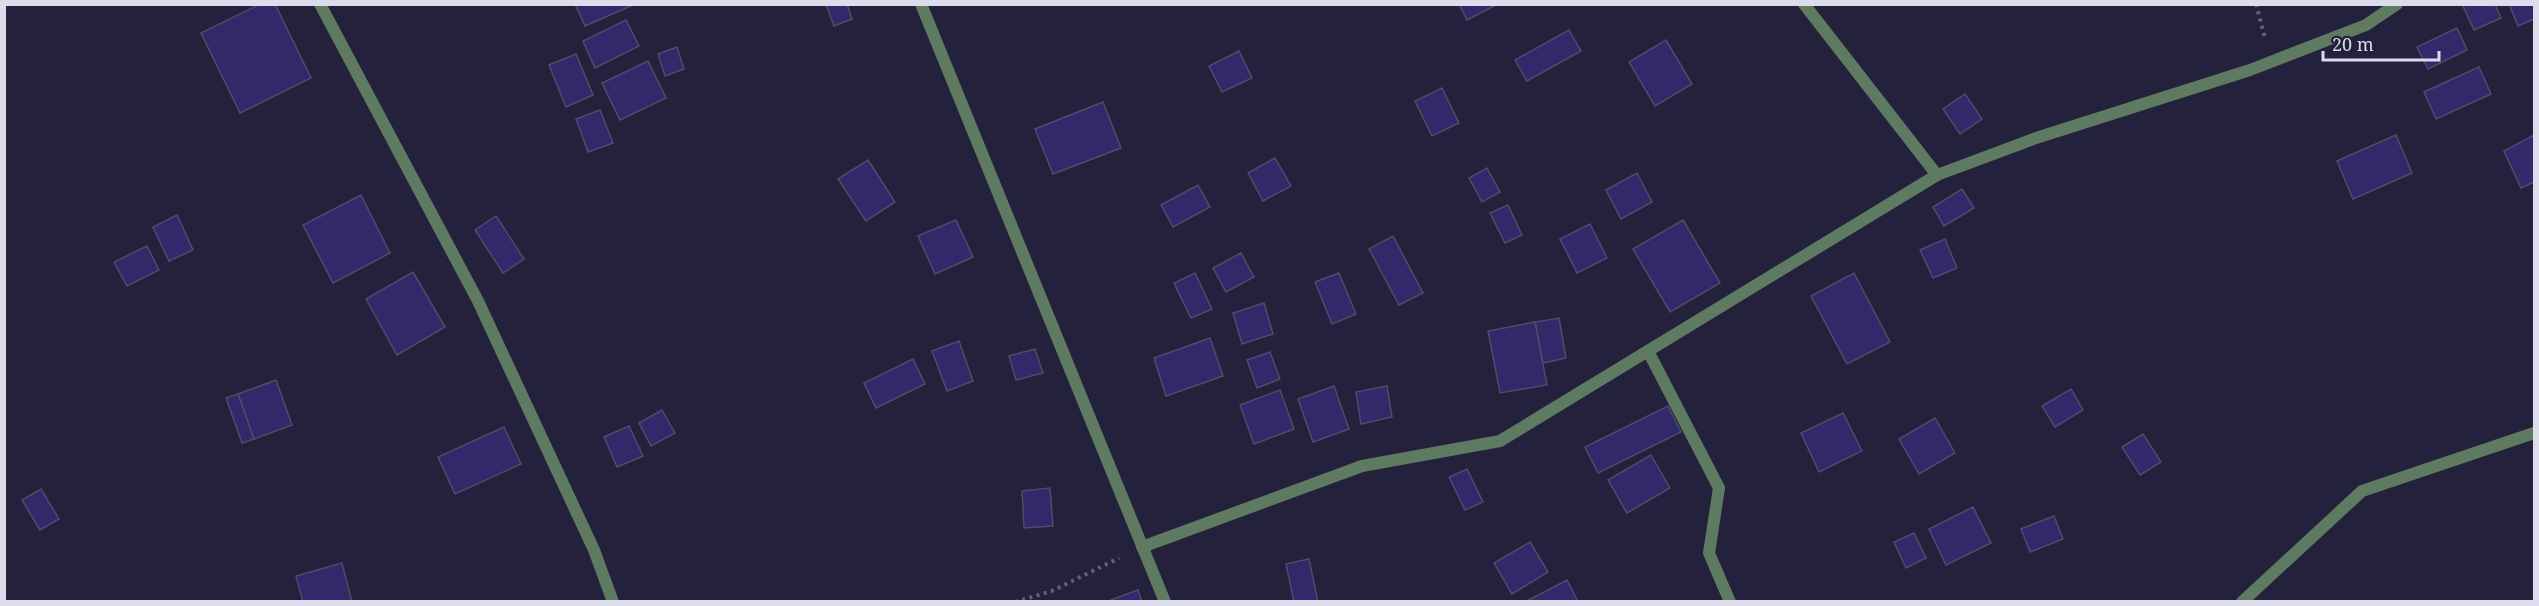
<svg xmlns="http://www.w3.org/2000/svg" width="2539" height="606" font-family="'Noto Serif',serif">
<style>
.building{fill:#33286a;stroke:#4e4c69;stroke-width:1.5}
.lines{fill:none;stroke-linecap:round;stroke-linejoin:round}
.path{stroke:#636178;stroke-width:4;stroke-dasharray:3 4.5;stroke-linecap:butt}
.lane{stroke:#5e7a61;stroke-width:12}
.street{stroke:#5e7a61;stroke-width:12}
</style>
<rect width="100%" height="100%" fill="#23213b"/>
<!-- building -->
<g class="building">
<path d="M 260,4 L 275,4 L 311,78 L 240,113 L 201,33 Z"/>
<path d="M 575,4 L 633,4 L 633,5 L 585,26 Z"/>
<path d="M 826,4 L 847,4 L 852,19 L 834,26 Z"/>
<path d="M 1459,4 L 1498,4 L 1467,20 Z"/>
<path d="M 2462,4 L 2495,4 L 2501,18 L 2474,30 Z"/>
<path d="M 2509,4 L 2534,4 L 2534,19 L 2518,26 Z"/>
<path d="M 626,20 L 639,46 L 595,68 L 583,41 Z"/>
<path d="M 2457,28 L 2467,50 L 2428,69 L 2417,47 Z"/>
<path d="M 1569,30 L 1581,51 L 1527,81 L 1515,60 Z"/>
<path d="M 1666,40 L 1692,84 L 1655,106 L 1629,62 Z"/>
<path d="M 677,47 L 684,69 L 665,76 L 658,54 Z"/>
<path d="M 1239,51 L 1252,78 L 1222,92 L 1209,66 Z"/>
<path d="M 576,54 L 593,95 L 566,107 L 549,65 Z"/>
<path d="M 648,61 L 666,98 L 620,120 L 602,83 Z"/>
<path d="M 2479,67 L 2491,94 L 2436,119 L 2424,92 Z"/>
<path d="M 1442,88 L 1459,123 L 1432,136 L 1415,101 Z"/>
<path d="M 1965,94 L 1982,119 L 1960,134 L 1943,109 Z"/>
<path d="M 1103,102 L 1121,148 L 1053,174 L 1035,129 Z"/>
<path d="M 600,110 L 613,143 L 588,152 L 576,119 Z"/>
<path d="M 2396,135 L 2412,173 L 2353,199 L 2337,161 Z"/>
<path d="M 2534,135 L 2534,182 L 2521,188 L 2504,151 Z"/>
<path d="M 1275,158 L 1291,186 L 1263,201 L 1248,173 Z"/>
<path d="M 868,160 L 895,202 L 866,221 L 838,179 Z"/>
<path d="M 1487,168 L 1500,192 L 1482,202 L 1469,178 Z"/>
<path d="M 1637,173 L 1652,202 L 1621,219 L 1606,190 Z"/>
<path d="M 1198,185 L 1210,207 L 1173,227 L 1161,205 Z"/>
<path d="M 1962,189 L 1974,208 L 1944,226 L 1933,207 Z"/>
<path d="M 361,195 L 390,253 L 333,283 L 303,225 Z"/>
<path d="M 1508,205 L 1522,235 L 1505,243 L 1490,213 Z"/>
<path d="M 177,215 L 193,250 L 169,261 L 153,227 Z"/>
<path d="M 496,216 L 524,259 L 503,273 L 475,230 Z"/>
<path d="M 956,220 L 973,257 L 935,274 L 918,236 Z"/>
<path d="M 1683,220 L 1720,283 L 1670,312 L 1633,249 Z"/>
<path d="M 1590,224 L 1607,258 L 1577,273 L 1560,239 Z"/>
<path d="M 1393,236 L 1423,293 L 1399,305 L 1369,249 Z"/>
<path d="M 1945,239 L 1957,268 L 1933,278 L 1920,250 Z"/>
<path d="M 147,246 L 159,270 L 127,286 L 114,262 Z"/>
<path d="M 1241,253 L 1254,277 L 1226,292 L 1213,268 Z"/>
<path d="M 413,272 L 445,327 L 397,355 L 366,299 Z"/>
<path d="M 1195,273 L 1212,309 L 1191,318 L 1174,283 Z"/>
<path d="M 1339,273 L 1356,314 L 1332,324 L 1315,282 Z"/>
<path d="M 1854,273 L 1890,342 L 1847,364 L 1811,296 Z"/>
<path d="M 1264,303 L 1273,334 L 1242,344 L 1233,313 Z"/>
<path d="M 1559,318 L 1566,358 L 1543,363 L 1535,322 Z"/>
<path d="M 1535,322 L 1547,385 L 1500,393 L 1488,331 Z"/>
<path d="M 1210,338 L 1223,376 L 1166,396 L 1154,358 Z"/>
<path d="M 959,341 L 973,381 L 947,391 L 932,351 Z"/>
<path d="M 1035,349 L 1043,373 L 1016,380 L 1009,356 Z"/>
<path d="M 1270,352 L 1280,379 L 1257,388 L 1247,360 Z"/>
<path d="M 913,359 L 925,384 L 876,408 L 864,383 Z"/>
<path d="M 276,380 L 292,425 L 254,439 L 238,394 Z"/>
<path d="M 1334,386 L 1349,429 L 1313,442 L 1298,399 Z"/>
<path d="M 1387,386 L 1392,417 L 1361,424 L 1356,392 Z"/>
<path d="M 2071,389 L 2083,410 L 2055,427 L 2042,406 Z"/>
<path d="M 1280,390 L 1294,429 L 1254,444 L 1240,405 Z"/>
<path d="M 238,394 L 254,439 L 242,443 L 226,398 Z"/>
<path d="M 1668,406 L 1681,432 L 1598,473 L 1585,447 Z"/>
<path d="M 662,410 L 675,433 L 651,446 L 639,423 Z"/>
<path d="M 1843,413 L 1862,451 L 1819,472 L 1801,433 Z"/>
<path d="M 1935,418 L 1955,453 L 1919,474 L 1899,439 Z"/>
<path d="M 629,426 L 643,456 L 617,467 L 604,437 Z"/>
<path d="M 504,427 L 521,464 L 455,494 L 438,457 Z"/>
<path d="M 2143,434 L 2161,462 L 2140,475 L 2122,447 Z"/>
<path d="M 1651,455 L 1670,488 L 1627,513 L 1608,480 Z"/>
<path d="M 1467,469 L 1483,502 L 1465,510 L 1449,477 Z"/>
<path d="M 1050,488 L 1053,526 L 1024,528 L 1022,491 Z"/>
<path d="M 41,489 L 59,519 L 40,530 L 22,500 Z"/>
<path d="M 1973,507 L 1991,543 L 1946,565 L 1929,529 Z"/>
<path d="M 2054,516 L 2063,539 L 2030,552 L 2021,529 Z"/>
<path d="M 1914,533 L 1926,558 L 1906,568 L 1894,542 Z"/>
<path d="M 1530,542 L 1548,572 L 1512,594 L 1494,563 Z"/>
<path d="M 1309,559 L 1318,602 L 1294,602 L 1286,564 Z"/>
<path d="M 342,563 L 352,602 L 303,602 L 296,576 Z"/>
<path d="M 1567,580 L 1578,602 L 1525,602 Z"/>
<path d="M 1138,590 L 1142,602 L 1112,602 L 1111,600 Z"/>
</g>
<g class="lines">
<!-- path -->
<g class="path">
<path d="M 2256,4 L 2265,38"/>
<path d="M 1015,602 L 1052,591 L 1119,558"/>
</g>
<!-- lane -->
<path class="lane" d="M 1648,351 L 1719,488 L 1709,553 L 1730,602"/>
<!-- street -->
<g class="street">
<path d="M 320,4 L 478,301 L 594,550 L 613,602"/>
<path d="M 921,4 L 1165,602"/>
<path d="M 1804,4 L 1937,175"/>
<path d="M 1142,547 L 1362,466 L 1500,441 L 1937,175 L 2036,138 L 2250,70 L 2366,25 L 2397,4"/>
<path d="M 2242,602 L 2362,491 L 2534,433"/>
</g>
</g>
<!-- border -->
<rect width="2539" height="606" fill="none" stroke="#dcdced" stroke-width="12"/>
<!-- scale -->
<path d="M2323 51v9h116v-9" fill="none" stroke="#dcdced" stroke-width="3"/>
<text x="2332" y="51" font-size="18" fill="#dcdced" stroke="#23213b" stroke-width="4.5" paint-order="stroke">20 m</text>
</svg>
